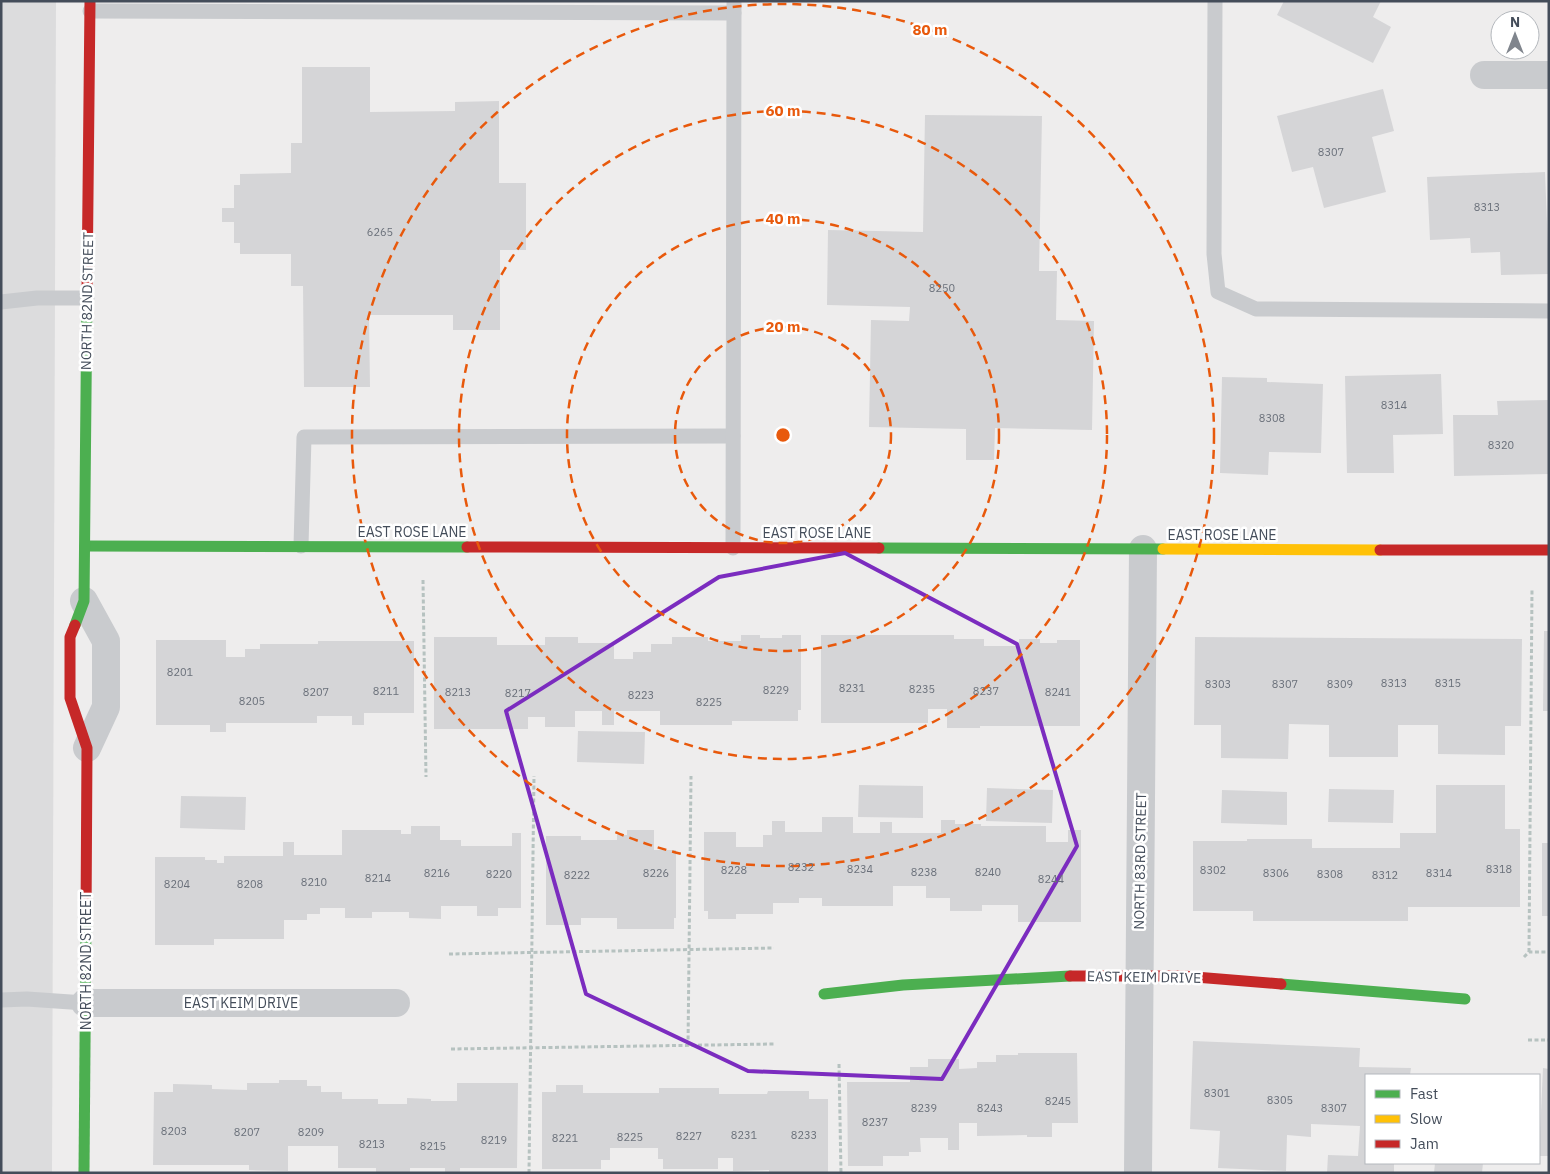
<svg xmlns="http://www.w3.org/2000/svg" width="1550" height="1174" font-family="'IBM Plex Sans',sans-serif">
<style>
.education{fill:#dcdcdd}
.building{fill:#d5d5d7}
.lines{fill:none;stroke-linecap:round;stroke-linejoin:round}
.path{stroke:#b6c2c0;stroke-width:3;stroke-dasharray:4 2.5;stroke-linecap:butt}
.lane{stroke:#c9cbce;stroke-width:15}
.street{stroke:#c9cbce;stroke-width:28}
.fast{stroke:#4caf50;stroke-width:11}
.slow{stroke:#ffc107;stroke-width:11}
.jam{stroke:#c62828;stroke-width:11}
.marked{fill:none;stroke:#7b2cbf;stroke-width:4;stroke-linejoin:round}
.ring{fill:none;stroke:#e8590c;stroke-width:2.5;stroke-dasharray:9 6}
.labels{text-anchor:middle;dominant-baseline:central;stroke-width:5;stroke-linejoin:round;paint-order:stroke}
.number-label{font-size:11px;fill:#6a707a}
.street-label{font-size:14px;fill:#444d5a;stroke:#fff}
.centre{fill:#e8590c;stroke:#fff;stroke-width:2.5}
.ring-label{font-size:15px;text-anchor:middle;font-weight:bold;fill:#e8590c;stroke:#fff;stroke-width:5;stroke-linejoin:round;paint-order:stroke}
</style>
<rect width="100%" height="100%" fill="#eeeded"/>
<!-- education -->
<path class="education" d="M 1,1 L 56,1 L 52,1173 L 1,1173 Z"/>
<!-- building -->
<g class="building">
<path d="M 1284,1 L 1381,1 L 1373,17 L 1391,27 L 1373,63 L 1277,15 Z"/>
<path d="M 302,67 L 370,67 L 370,112 L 455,111 L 455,102 L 499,101 L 499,183 L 526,183 L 526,250 L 500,250 L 500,330 L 453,330 L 453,315 L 369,315 L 370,387 L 304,387 L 303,286 L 291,286 L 291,254 L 240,254 L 240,243 L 234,243 L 234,222 L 222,222 L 222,208 L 234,208 L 234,185 L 240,185 L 240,174 L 291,173 L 291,143 L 302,143 Z"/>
<path d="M 1383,89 L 1394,131 L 1372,137 L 1386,192 L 1324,208 L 1313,167 L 1292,172 L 1277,116 Z"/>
<path d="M 925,115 L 1042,116 L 1039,271 L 1057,271 L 1056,320 L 1094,321 L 1092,430 L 995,428 L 994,460 L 966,460 L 966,429 L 869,427 L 871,320 L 909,321 L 910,307 L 827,305 L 828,230 L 923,232 Z"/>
<path d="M 1545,172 L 1549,274 L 1501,275 L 1500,252 L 1471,253 L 1470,238 L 1430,240 L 1427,177 Z"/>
<path d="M 1441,374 L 1443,434 L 1393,435 L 1394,473 L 1347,473 L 1345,376 Z"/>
<path d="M 1222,377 L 1267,378 L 1267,382 L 1323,384 L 1321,453 L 1269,452 L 1268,475 L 1220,473 Z"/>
<path d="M 1549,400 L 1549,474 L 1454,476 L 1453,415 L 1498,415 L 1497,401 Z"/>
<path d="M 1544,631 L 1549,631 L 1549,711 L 1543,711 Z"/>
<path d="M 741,635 L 760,635 L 760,638 L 782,638 L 782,635 L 801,635 L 801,710 L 798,710 L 798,721 L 732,721 L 732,725 L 660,725 L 660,711 L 614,711 L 614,725 L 602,725 L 602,711 L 575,711 L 575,727 L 545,727 L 545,717 L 528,717 L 528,729 L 434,729 L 434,637 L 497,637 L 497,645 L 545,645 L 545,637 L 578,637 L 578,643 L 614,643 L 614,659 L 633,659 L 633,652 L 651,652 L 651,644 L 672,644 L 672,637 L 708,637 L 708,641 L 741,641 Z"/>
<path d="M 821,635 L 954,635 L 954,639 L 984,639 L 984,646 L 1019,646 L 1019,639 L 1040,639 L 1040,643 L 1057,643 L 1057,640 L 1080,640 L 1080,726 L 980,726 L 980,728 L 947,728 L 947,709 L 928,709 L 928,723 L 821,723 Z"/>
<path d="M 1195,637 L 1522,639 L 1521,726 L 1505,726 L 1505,755 L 1438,754 L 1438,725 L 1398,725 L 1398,757 L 1329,757 L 1329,725 L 1289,724 L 1288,759 L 1221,758 L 1221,725 L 1194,725 Z"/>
<path d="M 156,640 L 226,640 L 226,657 L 245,657 L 245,649 L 260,649 L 260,644 L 318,644 L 318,641 L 414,641 L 414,713 L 364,713 L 364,725 L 352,725 L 352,716 L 317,716 L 317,723 L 226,723 L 226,732 L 210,732 L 210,725 L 156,725 Z"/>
<path d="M 578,731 L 645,732 L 644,764 L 577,762 Z"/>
<path d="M 859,785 L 923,786 L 923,818 L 858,817 Z"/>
<path d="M 1436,785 L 1505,785 L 1505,829 L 1520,829 L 1520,907 L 1408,907 L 1408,921 L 1253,921 L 1253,911 L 1193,911 L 1193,841 L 1247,841 L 1247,839 L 1312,839 L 1312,848 L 1400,848 L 1400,833 L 1436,833 Z"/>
<path d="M 987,788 L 1053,790 L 1052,823 L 986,821 Z"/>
<path d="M 1329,789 L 1394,790 L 1393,823 L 1328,822 Z"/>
<path d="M 1222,790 L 1287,792 L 1287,825 L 1221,823 Z"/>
<path d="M 181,796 L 246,797 L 245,830 L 180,828 Z"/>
<path d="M 822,817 L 853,817 L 853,833 L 880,833 L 880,822 L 892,822 L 892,833 L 941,833 L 941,820 L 955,820 L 955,824 L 981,824 L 981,826 L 1046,826 L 1046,842 L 1068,842 L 1068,830 L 1081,830 L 1081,922 L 1018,922 L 1018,905 L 982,905 L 982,911 L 950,911 L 950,898 L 926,898 L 926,886 L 893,886 L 893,906 L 822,906 L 822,898 L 799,898 L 799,903 L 773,903 L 773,914 L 736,914 L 736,919 L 708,919 L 708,911 L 704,911 L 704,832 L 736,832 L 736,847 L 763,847 L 763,835 L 772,835 L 772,821 L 785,821 L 785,832 L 822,832 Z"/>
<path d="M 411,826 L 440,826 L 440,840 L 461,840 L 461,846 L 512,846 L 512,833 L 521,833 L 521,908 L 498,908 L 498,916 L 477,916 L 477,906 L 441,906 L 441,919 L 409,918 L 409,912 L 372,912 L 372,918 L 345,918 L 345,908 L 320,908 L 320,914 L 307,914 L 307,920 L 284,920 L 284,939 L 214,939 L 214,945 L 155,945 L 155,857 L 205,857 L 205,860 L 217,860 L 217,863 L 224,863 L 224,856 L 283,856 L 283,842 L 294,842 L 294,855 L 342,855 L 342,830 L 401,830 L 401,834 L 411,834 Z"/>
<path d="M 627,830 L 654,830 L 654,850 L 676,850 L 676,918 L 674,918 L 674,929 L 617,929 L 617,918 L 581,918 L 581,925 L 546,925 L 546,836 L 581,836 L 581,840 L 617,840 L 617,835 L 627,835 Z"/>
<rect x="1542" y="843" width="7" height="73"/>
<path d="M 1193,1041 L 1360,1048 L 1359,1067 L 1411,1068 L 1410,1075 L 1366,1075 L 1366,1163 L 1394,1163 L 1394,1173 L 1327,1173 L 1328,1155 L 1358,1156 L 1360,1126 L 1311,1124 L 1311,1137 L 1287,1135 L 1286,1171 L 1218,1168 L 1220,1131 L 1190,1129 Z"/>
<path d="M 1018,1053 L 1077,1053 L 1078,1123 L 1052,1123 L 1052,1137 L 1027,1137 L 1027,1135 L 977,1136 L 977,1123 L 959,1123 L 959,1150 L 948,1150 L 948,1138 L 920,1138 L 921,1152 L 909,1152 L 909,1156 L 883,1156 L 883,1166 L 848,1166 L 847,1082 L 910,1082 L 910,1067 L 928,1067 L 928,1059 L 959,1059 L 959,1069 L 977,1068 L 977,1062 L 996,1062 L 996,1055 L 1018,1055 Z"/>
<path d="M 1543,1068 L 1549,1069 L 1549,1156 L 1539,1156 Z"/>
<path d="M 279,1080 L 307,1080 L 307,1086 L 321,1086 L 321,1092 L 342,1092 L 342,1099 L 378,1099 L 378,1104 L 407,1104 L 407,1098 L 431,1099 L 431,1101 L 457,1101 L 457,1083 L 518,1083 L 517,1168 L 460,1168 L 460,1173 L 445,1173 L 445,1168 L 410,1168 L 410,1173 L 376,1173 L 376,1168 L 338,1168 L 338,1146 L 288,1146 L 288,1171 L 249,1170 L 249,1165 L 153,1165 L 154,1092 L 173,1092 L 173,1084 L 212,1085 L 212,1089 L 247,1090 L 247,1083 L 279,1083 Z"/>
<path d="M 556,1085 L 583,1085 L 583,1093 L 659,1093 L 659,1088 L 719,1088 L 719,1094 L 767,1094 L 768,1091 L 809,1091 L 809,1099 L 828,1099 L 828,1173 L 769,1173 L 769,1170 L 733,1171 L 733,1158 L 718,1158 L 718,1169 L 663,1169 L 663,1159 L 658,1159 L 658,1148 L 610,1148 L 610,1160 L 601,1160 L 601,1169 L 542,1169 L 542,1092 L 556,1092 Z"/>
<path d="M 1435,1163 L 1483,1163 L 1482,1173 L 1434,1173 Z"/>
</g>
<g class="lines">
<!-- path -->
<g class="path">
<path d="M 423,580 L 426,777"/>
<path d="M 1529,952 L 1532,589"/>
<path d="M 449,954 L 774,948"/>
<path d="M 1524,957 L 1529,952 L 1549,952"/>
<path d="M 1528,1040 L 1549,1040"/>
<path d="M 688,1046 L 691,776"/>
<path d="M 451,1049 L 774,1044"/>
<path d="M 839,1064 L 841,1173"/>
<path d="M 529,1173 L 534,776"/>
</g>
<!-- lane -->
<g class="lane">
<path d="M 1215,1 L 1214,254 L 1218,292 L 1256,309 L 1549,311"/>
<path d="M 90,11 L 734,13"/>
<path d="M 1,302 L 37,298 L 87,298"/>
<path d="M 301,546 L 304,437 L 733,436"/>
<path d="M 733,548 L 734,1"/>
<path d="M 1,1000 L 27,999 L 85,1003"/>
</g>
<!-- street -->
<g class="street">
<path d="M 1484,75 L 1549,75"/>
<path d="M 84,601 L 106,641 L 106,707 L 87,748"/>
<path d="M 85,1003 L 396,1003"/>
<path d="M 1138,1173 L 1143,549"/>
</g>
<!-- fast -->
<g class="fast">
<path d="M 85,546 L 467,547"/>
<path d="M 879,548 L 1163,549"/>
<path d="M 75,625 L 84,601 L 87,292"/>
<path d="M 1281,984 L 1465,999"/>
<path d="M 824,994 L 903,985 L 1070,976"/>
<path d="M 84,1173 L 86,920"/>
</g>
<!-- slow -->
<path class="slow" d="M 1163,549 L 1380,550"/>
<!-- jam -->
<g class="jam">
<path d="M 87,292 L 90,1"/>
<path d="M 467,547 L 879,548"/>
<path d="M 1380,550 L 1549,550"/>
<path d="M 75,625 L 70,637 L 70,698 L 87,748 L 86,920"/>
<path d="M 1070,976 L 1183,976 L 1281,984"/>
</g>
</g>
<!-- marked area -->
<path class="marked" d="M 845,553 L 1017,644 L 1077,846 L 942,1079 L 748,1071 L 586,994 L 506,711 L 719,577 Z"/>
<!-- distance rings -->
<g class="ring">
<circle cx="783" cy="435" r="108"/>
<circle cx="783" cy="435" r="216"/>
<circle cx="783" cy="435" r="324"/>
<circle cx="783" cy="435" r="431"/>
</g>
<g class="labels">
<!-- number labels -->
<g class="number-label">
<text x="1331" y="152">8307</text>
<text x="1487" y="207">8313</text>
<text x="380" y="232">6265</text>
<text x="942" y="288">8250</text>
<text x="1394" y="405">8314</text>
<text x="1272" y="418">8308</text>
<text x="1501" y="445">8320</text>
<text x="180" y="672">8201</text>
<text x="1394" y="683">8313</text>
<text x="1448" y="683">8315</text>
<text x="1218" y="684">8303</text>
<text x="1285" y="684">8307</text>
<text x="1340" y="684">8309</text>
<text x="852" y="688">8231</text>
<text x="922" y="689">8235</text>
<text x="776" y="690">8229</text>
<text x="386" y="691">8211</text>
<text x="986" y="691">8237</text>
<text x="316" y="692">8207</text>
<text x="458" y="692">8213</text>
<text x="1058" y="692">8241</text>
<text x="518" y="693">8217</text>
<text x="641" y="695">8223</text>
<text x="252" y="701">8205</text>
<text x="709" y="702">8225</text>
<text x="801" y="867">8232</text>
<text x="860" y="869">8234</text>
<text x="1499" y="869">8318</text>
<text x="734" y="870">8228</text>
<text x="1213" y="870">8302</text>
<text x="924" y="872">8238</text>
<text x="988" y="872">8240</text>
<text x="437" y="873">8216</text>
<text x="656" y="873">8226</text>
<text x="1276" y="873">8306</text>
<text x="1439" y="873">8314</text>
<text x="499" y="874">8220</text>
<text x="1330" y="874">8308</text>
<text x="577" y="875">8222</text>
<text x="1385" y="875">8312</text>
<text x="378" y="878">8214</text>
<text x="1051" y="879">8244</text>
<text x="314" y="882">8210</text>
<text x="177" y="884">8204</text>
<text x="250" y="884">8208</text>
<text x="1217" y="1093">8301</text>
<text x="1280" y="1100">8305</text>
<text x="1058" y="1101">8245</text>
<text x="924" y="1108">8239</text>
<text x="990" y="1108">8243</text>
<text x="1334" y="1108">8307</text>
<text x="875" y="1122">8237</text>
<text x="174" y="1131">8203</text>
<text x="247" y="1132">8207</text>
<text x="311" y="1132">8209</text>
<text x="744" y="1135">8231</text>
<text x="804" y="1135">8233</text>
<text x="689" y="1136">8227</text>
<text x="630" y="1137">8225</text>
<text x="565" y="1138">8221</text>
<text x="494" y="1140">8219</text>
<text x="372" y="1144">8213</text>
<text x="433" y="1146">8215</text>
</g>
<!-- street labels -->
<g class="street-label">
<text transform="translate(87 301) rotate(-89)">NORTH 82ND STREET</text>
<text x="412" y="532">EAST ROSE LANE</text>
<text x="817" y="533">EAST ROSE LANE</text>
<text x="1222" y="535">EAST ROSE LANE</text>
<text transform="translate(1140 861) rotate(-89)">NORTH 83RD STREET</text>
<text transform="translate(86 961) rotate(-90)">NORTH 82ND STREET</text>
<text transform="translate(1144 977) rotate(1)">EAST KEIM DRIVE</text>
<text x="241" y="1003">EAST KEIM DRIVE</text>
</g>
</g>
<circle cx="783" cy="435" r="8" class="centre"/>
<g class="ring-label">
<text x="930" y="35">80 m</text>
<text x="783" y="116">60 m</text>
<text x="783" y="224">40 m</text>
<text x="783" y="332">20 m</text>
</g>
<!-- border -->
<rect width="1550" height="1174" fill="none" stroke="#444d5a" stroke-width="5"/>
<!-- legend -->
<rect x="1365" y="1074" width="175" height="90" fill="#ffffff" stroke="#b4b8bd"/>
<rect x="1375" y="1090" width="25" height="8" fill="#4caf50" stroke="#b4b8bd"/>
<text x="1410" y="1099" font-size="15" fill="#444d5a">Fast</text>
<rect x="1375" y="1115" width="25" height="8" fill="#ffc107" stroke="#b4b8bd"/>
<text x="1410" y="1124" font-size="15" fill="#444d5a">Slow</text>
<rect x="1375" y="1140" width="25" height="8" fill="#c62828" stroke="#b4b8bd"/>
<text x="1410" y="1149" font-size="15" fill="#444d5a">Jam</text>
<!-- north arrow -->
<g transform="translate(1515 35)"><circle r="24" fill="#ffffff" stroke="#b4b8bd"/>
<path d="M0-4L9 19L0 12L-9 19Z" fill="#80858d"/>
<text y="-8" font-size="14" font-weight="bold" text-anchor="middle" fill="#444d5a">N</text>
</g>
</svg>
